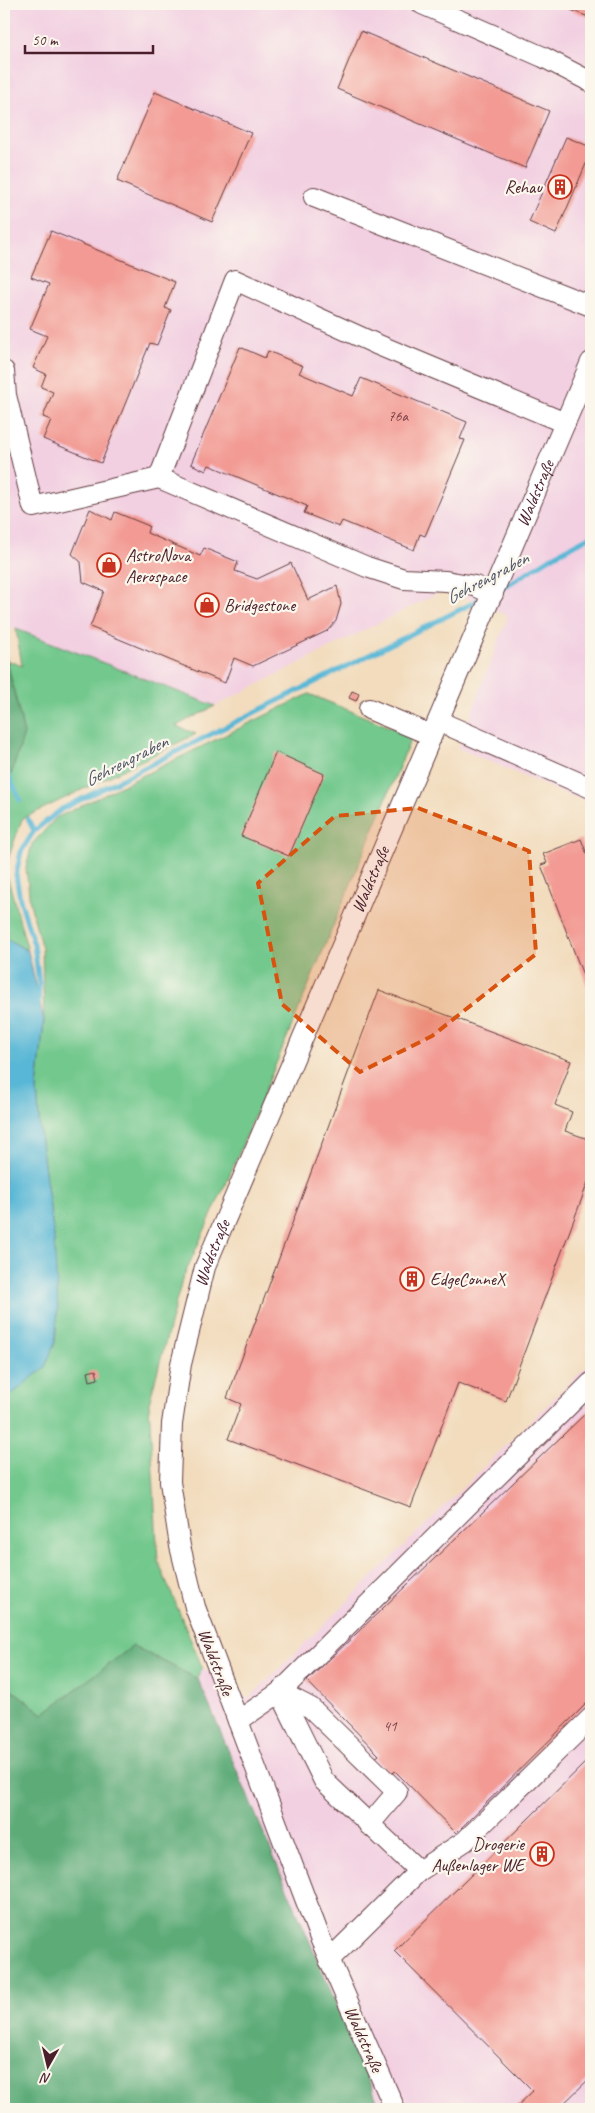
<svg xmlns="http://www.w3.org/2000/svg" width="595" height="2113" font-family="Caveat,sans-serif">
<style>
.built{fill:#f2cfe1}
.green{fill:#72c88d;stroke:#5e745c}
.forest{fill:#5dac78;stroke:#546652}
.water{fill:#58b7d6;stroke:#516b80}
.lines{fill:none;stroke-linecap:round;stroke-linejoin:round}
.stream{stroke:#58b7d6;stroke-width:5}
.building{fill:#f29a93}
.minor-casing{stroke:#633b41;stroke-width:22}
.minor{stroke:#fff;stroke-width:20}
.marked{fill:#d8530f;fill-opacity:0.2;stroke:#d8530f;stroke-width:4;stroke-dasharray:10 6;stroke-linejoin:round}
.labels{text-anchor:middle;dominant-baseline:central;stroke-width:4.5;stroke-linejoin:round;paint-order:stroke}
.number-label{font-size:15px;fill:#743e45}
.poi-label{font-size:18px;fill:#4a1f2b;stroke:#fbf7ec;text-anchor:start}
.street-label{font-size:18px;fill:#4a1f2b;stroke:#fbf7ec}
.water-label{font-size:19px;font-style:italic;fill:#4f5467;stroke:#fbf7ec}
</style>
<rect width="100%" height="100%" fill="#fbf7ec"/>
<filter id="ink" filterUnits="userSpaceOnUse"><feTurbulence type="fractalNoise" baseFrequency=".02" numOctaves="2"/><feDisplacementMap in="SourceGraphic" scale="10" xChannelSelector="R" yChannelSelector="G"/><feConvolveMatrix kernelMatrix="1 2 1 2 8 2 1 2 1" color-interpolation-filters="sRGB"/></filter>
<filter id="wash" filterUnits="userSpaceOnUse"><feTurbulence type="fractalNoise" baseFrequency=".0096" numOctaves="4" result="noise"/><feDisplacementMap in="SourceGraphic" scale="20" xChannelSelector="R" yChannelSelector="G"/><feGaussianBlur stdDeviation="1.12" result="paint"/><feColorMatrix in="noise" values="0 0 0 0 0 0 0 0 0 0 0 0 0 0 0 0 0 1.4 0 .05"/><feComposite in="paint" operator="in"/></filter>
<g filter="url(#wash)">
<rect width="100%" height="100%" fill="#f2dcbd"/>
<!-- built -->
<g class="built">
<path d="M 4,4 L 591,4 L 591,802 L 568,795 L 458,748 L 508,616 L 466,598 L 442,591 L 215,706 L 4,625 Z"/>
<path d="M 591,1362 L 591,2109 L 381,2109 L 198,1679 L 202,1667 L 248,1699 Z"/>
</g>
<!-- green -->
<g class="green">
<path d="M 16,629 L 215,706 L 176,726 L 196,734 L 22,819 L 5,868 L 28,951 L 4,937 L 4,797 L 24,734 L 7,660 L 22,666 Z"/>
<path d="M 309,694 L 412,736 L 234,1165 L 182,1280 L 149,1403 L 158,1561 L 202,1667 L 198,1679 L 133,1646 L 43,1714 L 4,1683 L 4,1397 L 11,1395 L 54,1237 L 40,1135 L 37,1088 L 44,1021 L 42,949 L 30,903 L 26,868 L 32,844 L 56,818 Z"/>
</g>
<!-- forest -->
<g class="forest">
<path d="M 4,648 L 24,734 L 4,797 Z"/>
<path d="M 133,1646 L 198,1679 L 381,2109 L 4,2109 L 4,1683 L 43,1714 Z"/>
</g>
<!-- water -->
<path class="water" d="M 4,937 L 28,951 L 44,1021 L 37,1088 L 40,1135 L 54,1237 L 58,1308 L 55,1343 L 45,1367 L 11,1395 L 4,1397 Z"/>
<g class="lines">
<!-- stream -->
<g class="stream">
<path d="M 501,589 L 555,555 L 591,536"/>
<path d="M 4,766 L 20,800"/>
<path d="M 28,819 L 34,831"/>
<path d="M 38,1002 L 39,983 L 34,945 L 20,899 L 16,875 L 21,852 L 34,831 L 62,809 L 483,598"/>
</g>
</g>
<g id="blocks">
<!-- building -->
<g class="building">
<path d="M 556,4 L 591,4 L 591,18 Z"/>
<path d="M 361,31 L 549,111 L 525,168 L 337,89 Z"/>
<path d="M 155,92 L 251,133 L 212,222 L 117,181 Z"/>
<path d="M 566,137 L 591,147 L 591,152 L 556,234 L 529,222 Z"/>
<path d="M 51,231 L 175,282 L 165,308 L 171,310 L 157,345 L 150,343 L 101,463 L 43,439 L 51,420 L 43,417 L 53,392 L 41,387 L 46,374 L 33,368 L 47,336 L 30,329 L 49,284 L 31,277 Z"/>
<path d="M 240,347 L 265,358 L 268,351 L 303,366 L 299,373 L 353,396 L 361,378 L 467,422 L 460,439 L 465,440 L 425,536 L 420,534 L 414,550 L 342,521 L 339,527 L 304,513 L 307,506 L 209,465 L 206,471 L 191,464 Z"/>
<path d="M 90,509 L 112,520 L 115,512 L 149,526 L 147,533 L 200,556 L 204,548 L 238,562 L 235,571 L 257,579 L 291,563 L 308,600 L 337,586 L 341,604 L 336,621 L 327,631 L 253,666 L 234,658 L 225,683 L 90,627 L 104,591 L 83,582 L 81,562 L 72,554 Z"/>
<path d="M 352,691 L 359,694 L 356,701 L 349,698 Z"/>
<path d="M 276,752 L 324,774 L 289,856 L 241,836 Z"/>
<path d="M 581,839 L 591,864 L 591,996 L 541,865 L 547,863 L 543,854 Z"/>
<path d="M 379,990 L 571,1061 L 555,1105 L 572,1112 L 565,1131 L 591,1140 L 591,1174 L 506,1401 L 458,1383 L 411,1507 L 228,1439 L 241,1404 L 227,1398 Z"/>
<path d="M 96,1370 L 98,1379 L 90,1381 L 88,1372 Z"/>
<path d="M 588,1411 L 591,1414 L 591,1699 L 456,1833 L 395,1771 L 391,1775 L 375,1758 L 379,1755 L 307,1681 Z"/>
<path d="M 591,1757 L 591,2077 L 558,2109 L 514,2109 L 533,2091 L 394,1951 Z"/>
</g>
</g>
</g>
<g filter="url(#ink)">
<use href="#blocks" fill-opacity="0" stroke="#633b41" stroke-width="1"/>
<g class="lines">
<!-- minor casing -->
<g class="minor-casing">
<g id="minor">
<path d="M 422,4 L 543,57 L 591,82"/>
<path d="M 314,197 L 591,306"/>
<path d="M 4,371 L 6,395 L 33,507 L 159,478 L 367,567 L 404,579 L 446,581 L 475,586 L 493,594"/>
<path d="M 159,478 L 235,280 L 376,344 L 565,423"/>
<path d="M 369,709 L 431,735"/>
<path d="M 438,721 L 591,788"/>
<path d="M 280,1692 L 324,1781 L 419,1871"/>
<path d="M 280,1692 L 311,1708 L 397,1792 L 369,1825"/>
<path d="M 238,1721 L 280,1692 L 591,1383"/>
<path d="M 329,1960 L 419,1871 L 465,1841 L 591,1718"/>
<path id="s1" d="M 395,2109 L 320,1938 L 195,1607 L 180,1546 L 170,1482 L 172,1424 L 181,1364 L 205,1267 L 591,362"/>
</g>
</g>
<!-- minor -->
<use href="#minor" class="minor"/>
</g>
</g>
<!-- marked area -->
<path class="marked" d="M 418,808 L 529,851 L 536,954 L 432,1036 L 360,1072 L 282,1004 L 258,883 L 335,816 Z"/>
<!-- icons -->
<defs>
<g id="building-ring" transform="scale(1.25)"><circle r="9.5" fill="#fbf7ec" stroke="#c8321e" stroke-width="1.5"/><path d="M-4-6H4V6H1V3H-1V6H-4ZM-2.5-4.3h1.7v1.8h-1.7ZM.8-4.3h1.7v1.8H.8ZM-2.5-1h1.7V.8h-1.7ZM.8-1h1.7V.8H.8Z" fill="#c8321e"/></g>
<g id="shop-ring" transform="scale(1.25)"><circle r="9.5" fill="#fbf7ec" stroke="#c8321e" stroke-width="1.5"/><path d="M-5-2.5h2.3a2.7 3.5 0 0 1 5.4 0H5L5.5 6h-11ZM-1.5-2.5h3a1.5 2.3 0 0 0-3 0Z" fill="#c8321e"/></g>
</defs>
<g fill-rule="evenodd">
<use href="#building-ring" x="560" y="187"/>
<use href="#shop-ring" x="109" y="565"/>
<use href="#shop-ring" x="207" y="605"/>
<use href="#building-ring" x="412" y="1279"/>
<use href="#building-ring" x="542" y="1854"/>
</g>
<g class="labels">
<!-- number labels -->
<g class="number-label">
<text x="398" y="416">76a</text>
<text x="390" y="1726">41</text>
</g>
<!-- poi labels -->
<g class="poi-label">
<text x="542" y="187" text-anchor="end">Rehau</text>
<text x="126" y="555">AstroNova<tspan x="126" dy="21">Aerospace</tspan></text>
<text x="224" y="605">Bridgestone</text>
<text x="430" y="1279">EdgeConneX</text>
<text x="524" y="1844" text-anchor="end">Drogerie<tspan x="524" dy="21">Außenlager WE</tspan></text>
</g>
<!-- street labels -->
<g class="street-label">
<text stroke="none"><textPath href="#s1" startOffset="1728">Waldstraße</textPath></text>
<text stroke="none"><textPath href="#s1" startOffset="1308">Waldstraße</textPath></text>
<text stroke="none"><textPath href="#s1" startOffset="902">Waldstraße</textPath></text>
<text transform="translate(216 1662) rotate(69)">Waldstraße</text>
<text transform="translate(364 2039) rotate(66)">Waldstraße</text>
</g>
<!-- water labels -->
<g class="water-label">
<text transform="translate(487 578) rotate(-28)">Gehrengraben</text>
<text transform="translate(126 761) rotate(-27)">Gehrengraben</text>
</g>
</g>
<!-- margin -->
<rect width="595" height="2113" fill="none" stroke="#fbf7ec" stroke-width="20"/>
<!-- north arrow -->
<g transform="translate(48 2066) rotate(188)" stroke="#fbf7ec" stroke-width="4" paint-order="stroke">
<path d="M0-4L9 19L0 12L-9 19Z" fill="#4a1f2b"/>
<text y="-8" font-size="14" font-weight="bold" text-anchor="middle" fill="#4a1f2b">N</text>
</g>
<!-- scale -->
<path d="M25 45v8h128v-8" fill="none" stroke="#4a1f2b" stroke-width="2.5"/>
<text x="32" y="45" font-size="15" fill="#4a1f2b" stroke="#fbf7ec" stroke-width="4" paint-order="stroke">50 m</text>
</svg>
